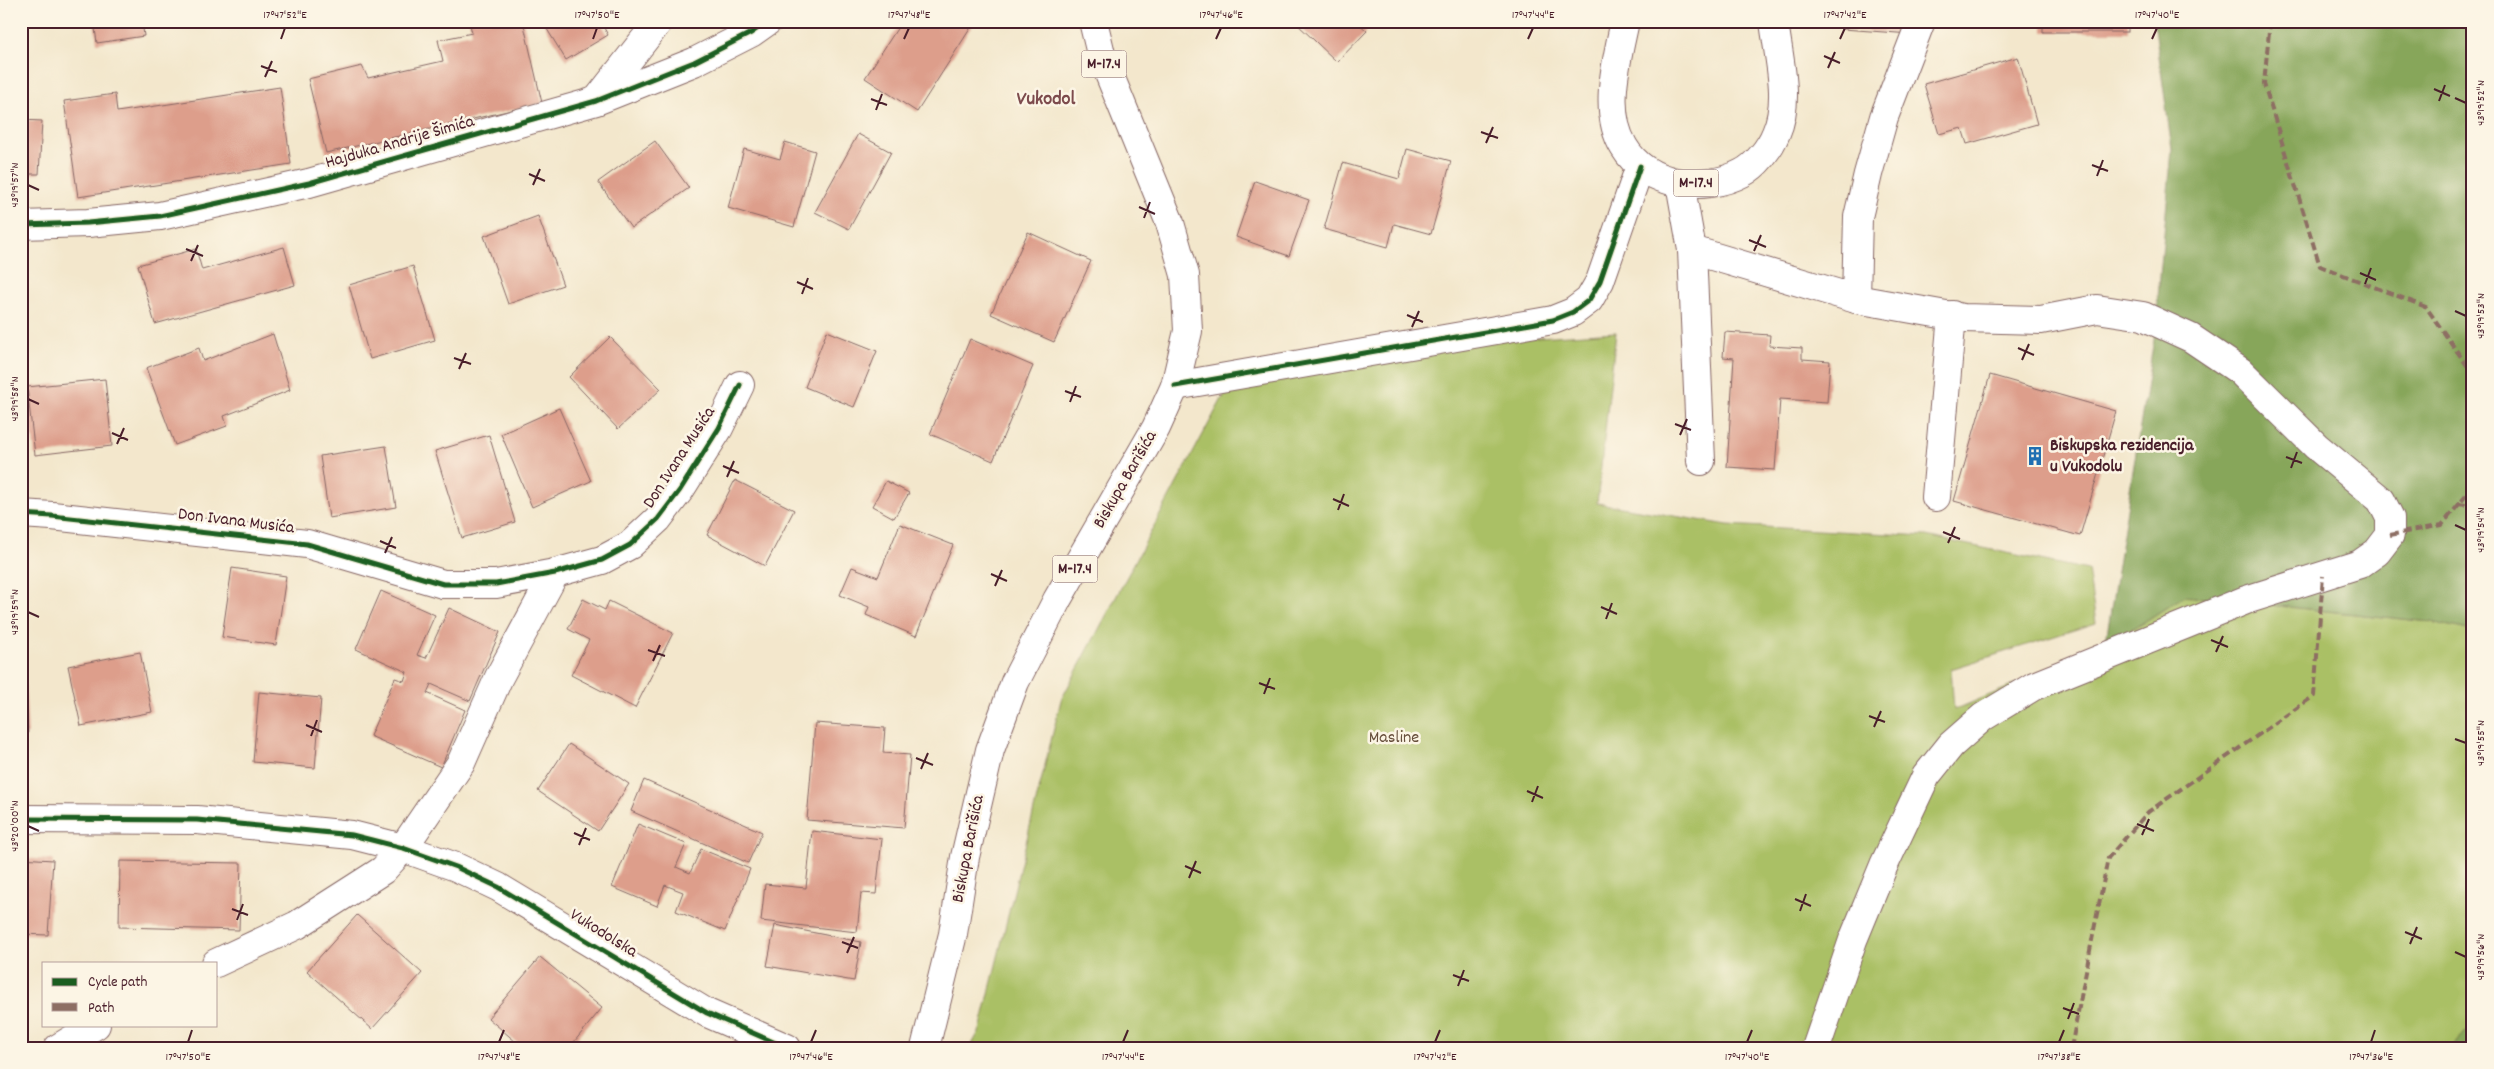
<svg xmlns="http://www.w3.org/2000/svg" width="2494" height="1069" font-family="Dekko,sans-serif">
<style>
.green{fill:#aac065;stroke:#7a7048}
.forest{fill:#87a65a;stroke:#686242}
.building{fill:#dd9e8b}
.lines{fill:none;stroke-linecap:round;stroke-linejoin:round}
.minor-casing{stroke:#856563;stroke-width:30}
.major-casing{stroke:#856563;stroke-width:30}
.minor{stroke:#fff;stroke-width:28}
.major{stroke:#fff;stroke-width:28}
.quiet{stroke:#8d6e63;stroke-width:4;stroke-dasharray:8 4;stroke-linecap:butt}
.cycleway-casing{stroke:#fcf5e5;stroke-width:8}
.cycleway{stroke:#1b5e20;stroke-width:5}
.ticks{fill:none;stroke:#4a1f2b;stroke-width:2}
.labels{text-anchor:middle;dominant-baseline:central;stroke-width:5;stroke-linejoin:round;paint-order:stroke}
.shield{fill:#fcf5e5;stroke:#7f5f63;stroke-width:1}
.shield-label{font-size:16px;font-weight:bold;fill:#4a1f2b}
.street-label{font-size:18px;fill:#4a1f2b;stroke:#fcf5e5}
.poi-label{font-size:18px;font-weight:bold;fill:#4a1f2b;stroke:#fcf5e5;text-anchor:start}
.park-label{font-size:18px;fill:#674f3c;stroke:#fcf5e5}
.quarter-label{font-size:20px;font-weight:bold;fill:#7d4b4d;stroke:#fcf5e5}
.neatline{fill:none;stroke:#4a1f2b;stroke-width:2}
.ticks-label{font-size:12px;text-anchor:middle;fill:#4a1f2b}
</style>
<rect width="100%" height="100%" fill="#fcf5e5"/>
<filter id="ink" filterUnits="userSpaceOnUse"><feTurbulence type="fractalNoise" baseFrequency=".02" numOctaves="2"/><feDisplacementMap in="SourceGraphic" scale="10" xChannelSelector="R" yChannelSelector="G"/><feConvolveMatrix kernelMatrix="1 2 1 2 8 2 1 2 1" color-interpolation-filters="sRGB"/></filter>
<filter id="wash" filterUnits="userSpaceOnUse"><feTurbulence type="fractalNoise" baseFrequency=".0096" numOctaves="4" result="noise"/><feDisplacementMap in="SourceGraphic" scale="20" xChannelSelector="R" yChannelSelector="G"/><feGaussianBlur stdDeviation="1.12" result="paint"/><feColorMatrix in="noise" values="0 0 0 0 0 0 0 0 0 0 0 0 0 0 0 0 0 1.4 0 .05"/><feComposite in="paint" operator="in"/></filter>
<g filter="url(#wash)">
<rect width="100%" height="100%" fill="#f3e7cc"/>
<!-- green -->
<path class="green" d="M 1616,332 L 1597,503 L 1728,525 L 1926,536 L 2088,570 L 2096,623 L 1951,669 L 1954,710 L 2105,647 L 2184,596 L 2431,622 L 2473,631 L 2473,1024 L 2451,1048 L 970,1048 L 980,1030 L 1061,700 L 1231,382 L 1397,346 Z"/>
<!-- forest -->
<g class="forest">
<path d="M 2154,21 L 2473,21 L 2473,631 L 2431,622 L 2184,596 L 2105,647 L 2154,339 L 2172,149 Z"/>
<path d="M 2473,1024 L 2473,1048 L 2451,1048 Z"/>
</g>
<g id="blocks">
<!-- building -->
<g class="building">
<path d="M 94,21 L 142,21 L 144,36 L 97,43 Z"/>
<path d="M 469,21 L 523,21 L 542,103 L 326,153 L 308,79 L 362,66 L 368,78 L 443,61 L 438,40 L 472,33 Z"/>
<path d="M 542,21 L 600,21 L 608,35 L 566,60 Z"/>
<path d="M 902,21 L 975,21 L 917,112 L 865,78 Z"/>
<path d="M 1294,21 L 1356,21 L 1367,31 L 1337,62 Z"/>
<path d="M 1843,21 L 1912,21 L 1911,34 L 1843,29 Z"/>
<rect x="2043" y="21" width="85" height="11"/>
<path d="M 2018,57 L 2037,124 L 1967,144 L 1962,128 L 1939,134 L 1924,84 Z"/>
<path d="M 280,87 L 291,164 L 78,197 L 64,101 L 115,94 L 117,112 Z"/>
<path d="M 21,120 L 42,121 L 39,174 L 21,174 Z"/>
<path d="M 858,134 L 891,152 L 849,229 L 815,212 Z"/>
<path d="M 655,141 L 689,188 L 631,228 L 598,182 Z"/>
<path d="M 785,142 L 815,151 L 794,227 L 728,208 L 744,149 L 780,159 Z"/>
<path d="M 1407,149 L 1451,161 L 1431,234 L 1394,224 L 1388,247 L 1324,229 L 1343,163 L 1399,179 Z"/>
<path d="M 1255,181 L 1309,200 L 1289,256 L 1236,237 Z"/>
<path d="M 538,216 L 563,285 L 508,304 L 484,236 Z"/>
<path d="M 1028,232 L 1091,261 L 1054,342 L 991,314 Z"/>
<path d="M 284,247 L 295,285 L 155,324 L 138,265 L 196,249 L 202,270 Z"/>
<path d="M 413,266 L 435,340 L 370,359 L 349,285 Z"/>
<path d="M 827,331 L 877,351 L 854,407 L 805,387 Z"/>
<path d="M 1725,332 L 1770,335 L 1769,346 L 1802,348 L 1802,359 L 1830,361 L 1827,402 L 1780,399 L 1775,470 L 1727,467 L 1734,358 L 1723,357 Z"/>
<path d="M 273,334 L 290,390 L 224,416 L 227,426 L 175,445 L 146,368 L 199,348 L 203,361 Z"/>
<path d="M 610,337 L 661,389 L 618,429 L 569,377 Z"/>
<path d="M 970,339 L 1033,366 L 993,461 L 930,434 Z"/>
<path d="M 1990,375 L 2116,411 L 2080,536 L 1954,501 Z"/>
<path d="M 105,379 L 112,446 L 35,455 L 27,387 Z"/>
<path d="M 559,408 L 591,481 L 532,507 L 501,434 Z"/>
<path d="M 489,435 L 515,522 L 462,538 L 435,451 Z"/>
<path d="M 386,446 L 396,507 L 329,518 L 320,456 Z"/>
<path d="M 735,480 L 794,510 L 765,566 L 707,535 Z"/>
<path d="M 886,481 L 909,493 L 894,518 L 872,506 Z"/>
<path d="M 900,524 L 953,545 L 916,636 L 866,615 L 869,607 L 840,595 L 852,567 L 878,577 Z"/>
<path d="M 232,568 L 286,576 L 276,645 L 222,637 Z"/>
<path d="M 381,591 L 435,615 L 417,655 L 426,658 L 449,608 L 500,632 L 470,701 L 431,684 L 427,693 L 465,710 L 441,767 L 370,736 L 395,678 L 404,681 L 407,672 L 356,649 Z"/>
<path d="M 583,599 L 605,610 L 609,601 L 673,633 L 635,708 L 571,675 L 589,640 L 568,629 Z"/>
<path d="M 140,652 L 152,712 L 81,726 L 68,666 Z"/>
<path d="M 21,666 L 24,666 L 28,734 L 21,734 Z"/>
<path d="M 259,692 L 321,698 L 315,768 L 253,762 Z"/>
<path d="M 815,723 L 885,728 L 883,753 L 910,755 L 904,828 L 807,820 Z"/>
<path d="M 569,744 L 629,784 L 598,831 L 538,791 Z"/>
<path d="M 644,780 L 762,832 L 748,863 L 631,811 Z"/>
<path d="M 638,824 L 686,844 L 676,867 L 690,873 L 701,849 L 750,869 L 725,931 L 676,911 L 683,892 L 665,885 L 657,906 L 612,887 Z"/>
<path d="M 812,831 L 882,839 L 876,894 L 861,893 L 857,932 L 761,921 L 765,884 L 806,888 Z"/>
<path d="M 21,858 L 53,860 L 48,935 L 21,934 Z"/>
<path d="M 120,861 L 241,863 L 239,930 L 119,927 Z"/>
<path d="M 357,915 L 422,973 L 372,1029 L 307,971 Z"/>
<path d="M 775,925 L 861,942 L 854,981 L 767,966 Z"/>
<path d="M 540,957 L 602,1008 L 569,1048 L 523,1048 L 488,1018 Z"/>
</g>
</g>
</g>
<g filter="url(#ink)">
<use href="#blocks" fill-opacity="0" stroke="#856563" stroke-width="1"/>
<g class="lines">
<!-- minor casing -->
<g class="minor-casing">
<g id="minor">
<path d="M 597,100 L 659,21"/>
<path d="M 1680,183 L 1692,250 L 1701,461"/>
<path d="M 21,225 L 88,223 L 160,216 L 309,183 L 596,101 L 694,62 L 751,33 L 768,21"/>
<path d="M 1692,250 L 1856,299 L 1858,217 L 1868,174 L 1884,117 L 1921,21"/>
<path d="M 1175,386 L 1553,320 L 1573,312 L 1589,300 L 1600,281 L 1640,166"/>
<path d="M 1936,497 L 1952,315"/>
<path d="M 21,514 L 52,516 L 307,544 L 443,584 L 496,584 L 555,573 L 602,560 L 630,545 L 658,519 L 680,490 L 719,428 L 740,385"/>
<path d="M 21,819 L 197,820 L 352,835 L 403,848 L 456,867 L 498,887 L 707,1013 L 787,1048"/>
<path d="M 216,963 L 297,925 L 383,870 L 403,848 L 461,763 L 499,677 L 555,573"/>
<path d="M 58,1048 L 96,1025"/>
<path d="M 1816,1048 L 1853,940 L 1884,865 L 1926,776 L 1951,745 L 1983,717 L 2034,686 L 2246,600 L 2360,564 L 2377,552 L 2390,535 L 2390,518 L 2381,500 L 2316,446 L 2240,371 L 2191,338 L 2143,316 L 2097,309 L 2041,320 L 1963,318 L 1856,299"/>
</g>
</g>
<!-- major casing -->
<g class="major-casing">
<g id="major">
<path d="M 1625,21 C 1617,60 1602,111 1624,147 C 1647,186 1704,193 1742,173 C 1756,166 1770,148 1776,133 C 1791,99 1778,57 1774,21"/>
<path d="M 925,1048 L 953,934 L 965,857 L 990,750 L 1015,682 L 1057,600 L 1156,428 L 1175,386 L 1188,331 L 1185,275 L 1170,223 L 1101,54 L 1093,21"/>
</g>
</g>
<!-- minor -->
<use href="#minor" class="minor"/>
<!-- major -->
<use href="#major" class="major"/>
<!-- quiet -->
<g class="quiet">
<path d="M 2270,21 L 2264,84 L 2320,266 L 2426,307 L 2473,374"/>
<path d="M 2458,504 L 2473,506"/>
<path d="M 2390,535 L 2442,525 L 2473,487"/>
<path d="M 2071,1048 L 2108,858 L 2148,812 L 2314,696 L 2323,576"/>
</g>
<!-- cycleway casing -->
<g class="cycleway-casing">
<g id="cycleway">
<path d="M 21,225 L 88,223 L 160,216 L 309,183 L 596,101 L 694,62 L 751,33 L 768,21"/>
<path d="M 1175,386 L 1553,320 L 1573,312 L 1589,300 L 1600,281 L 1640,166"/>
<path d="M 21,514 L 52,516 L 307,544 L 443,584 L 496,584 L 555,573 L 602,560 L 630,545 L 658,519 L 680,490 L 719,428 L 740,385"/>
<path d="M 21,819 L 197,820 L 352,835 L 403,848 L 456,867 L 498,887 L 707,1013 L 787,1048"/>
</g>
</g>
<!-- cycleway -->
<use href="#cycleway" class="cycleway"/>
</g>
</g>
<!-- ticks -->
<path class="ticks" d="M 281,39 L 285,28M 593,39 L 597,28M 904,39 L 909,28M 1216,39 L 1221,28M 1528,39 L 1533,28M 1840,39 L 1845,28M 2152,39 L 2157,28M 1824,56 L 1840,63M 261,66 L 277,72M 1828,68 L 1835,52M 265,77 L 272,61M 2434,89 L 2450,96M 2455,98 L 2466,103M 871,99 L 887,105M 2439,101 L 2445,85M 876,110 L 882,94M 1481,132 L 1498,138M 1486,143 L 1493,127M 2092,165 L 2108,171M 529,174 L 545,181M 2097,176 L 2103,160M 28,185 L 39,190M 533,185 L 540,169M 1139,207 L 1155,214M 1144,218 L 1150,202M 1749,240 L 1766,247M 186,249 L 203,256M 1754,251 L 1761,235M 191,261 L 198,245M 2360,273 L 2376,280M 797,282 L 813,289M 2365,284 L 2371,268M 802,294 L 808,278M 2455,311 L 2466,316M 1407,315 L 1423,322M 1412,327 L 1419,311M 2018,348 L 2034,355M 454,358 L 471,364M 2022,360 L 2029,344M 459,369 L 466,353M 1065,391 L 1081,397M 28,399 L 39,404M 1070,402 L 1076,386M 1675,424 L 1691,430M 112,433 L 128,440M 1680,435 L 1687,419M 117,444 L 124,428M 2286,457 L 2302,463M 723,466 L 739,473M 2291,468 L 2297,452M 727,477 L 734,461M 1333,499 L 1349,506M 1338,510 L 1344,494M 2455,525 L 2466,530M 1943,532 L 1960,539M 380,541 L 396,548M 1948,543 L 1955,527M 385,553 L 392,537M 991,574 L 1007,581M 995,586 L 1002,570M 1601,607 L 1617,614M 28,612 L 39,617M 1606,619 L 1612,603M 2211,640 L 2228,647M 648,650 L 665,656M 2216,652 L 2223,636M 653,661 L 660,645M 1259,683 L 1275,689M 1264,694 L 1270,678M 1869,716 L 1885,722M 306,725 L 322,732M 1874,727 L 1881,711M 311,736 L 317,720M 2455,739 L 2466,743M 916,758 L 933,765M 921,769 L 928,753M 1527,791 L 1543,798M 1532,802 L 1538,786M 2137,824 L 2154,831M 28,826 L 39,831M 574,833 L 590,840M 2142,835 L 2149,819M 579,845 L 586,828M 1185,866 L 1201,873M 1189,878 L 1196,861M 1795,899 L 1811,906M 232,909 L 248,915M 1800,911 L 1806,894M 237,920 L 243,904M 2405,932 L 2422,939M 842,942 L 858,948M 2410,944 L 2417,927M 2455,952 L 2466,957M 847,953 L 854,937M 1453,975 L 1469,981M 1458,986 L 1464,970M 2063,1008 L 2079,1014M 2068,1019 L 2074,1003M 188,1042 L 192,1030M 499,1042 L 504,1030M 811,1042 L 816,1030M 1123,1042 L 1128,1030M 1435,1042 L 1440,1030M 1747,1042 L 1752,1030M 2059,1042 L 2064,1030M 2371,1042 L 2375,1030"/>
<!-- icons -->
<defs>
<g id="building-bare" transform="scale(1.5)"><path d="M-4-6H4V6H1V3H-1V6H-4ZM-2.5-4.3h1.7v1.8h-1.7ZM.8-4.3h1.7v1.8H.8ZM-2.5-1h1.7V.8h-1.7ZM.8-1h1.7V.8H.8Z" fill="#1f6fb2" stroke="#fcf5e5" stroke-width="2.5" paint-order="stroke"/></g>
</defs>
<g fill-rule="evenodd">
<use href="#building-bare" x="2035" y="456"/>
</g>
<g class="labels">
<!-- shield labels -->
<g class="shield">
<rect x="1081.5" y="50.5" width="45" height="27" rx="4"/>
<rect x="1673.5" y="169.5" width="45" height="27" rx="4"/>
<rect x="1052.5" y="555.5" width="45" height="27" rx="4"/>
</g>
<g class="shield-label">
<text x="1104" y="64">M-17.4</text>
<text x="1696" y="183">M-17.4</text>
<text x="1075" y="569">M-17.4</text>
</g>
<!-- street labels -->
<g class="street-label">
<text transform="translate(400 143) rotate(-16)">Hajduka Andrije Šimića</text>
<text transform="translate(680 458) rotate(-57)">Don Ivana Musića</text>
<text transform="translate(1126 480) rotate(-60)">Biskupa Barišića</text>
<text transform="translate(236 522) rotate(7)">Don Ivana Musića</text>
<text transform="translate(969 849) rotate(-79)">Biskupa Barišića</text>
<text transform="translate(603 934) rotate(32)">Vukodolska</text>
</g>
<!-- poi labels -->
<g class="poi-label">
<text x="2050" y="446">Biskupska rezidencija<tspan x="2050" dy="21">u Vukodolu</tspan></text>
</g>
<!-- park labels -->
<g class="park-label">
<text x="1394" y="738">Masline</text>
</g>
<!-- quarter labels -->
<g class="quarter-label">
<text x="1046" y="100">Vukodol</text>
</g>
</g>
<!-- margin -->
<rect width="2494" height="1069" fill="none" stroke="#fcf5e5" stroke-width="55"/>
<!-- legend -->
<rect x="42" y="962" width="175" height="65" fill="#fcf5e5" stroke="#b59f9b"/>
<rect x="52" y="978" width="25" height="8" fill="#1b5e20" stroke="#b59f9b"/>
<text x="88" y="986" font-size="15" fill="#4a1f2b">Cycle path</text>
<rect x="52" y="1003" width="25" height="8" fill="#8d6e63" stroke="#b59f9b"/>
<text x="88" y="1012" font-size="15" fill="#4a1f2b">Path</text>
<rect x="28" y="28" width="2438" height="1014" class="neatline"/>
<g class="ticks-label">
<text x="285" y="18">17°47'52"E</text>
<text x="597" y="18">17°47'50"E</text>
<text x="909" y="18">17°47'48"E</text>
<text x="1221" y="18">17°47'46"E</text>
<text x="1533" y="18">17°47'44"E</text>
<text x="1845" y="18">17°47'42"E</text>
<text x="2157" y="18">17°47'40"E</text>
<text transform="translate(2480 103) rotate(-90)" y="4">43°19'52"N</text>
<text transform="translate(14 185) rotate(-90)" y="4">43°19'57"N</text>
<text transform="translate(2480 316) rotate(-90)" y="4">43°19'53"N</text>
<text transform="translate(14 399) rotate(-90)" y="4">43°19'58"N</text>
<text transform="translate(2480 530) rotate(-90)" y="4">43°19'54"N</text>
<text transform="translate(14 612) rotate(-90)" y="4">43°19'59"N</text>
<text transform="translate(2480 743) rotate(-90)" y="4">43°19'55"N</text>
<text transform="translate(14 826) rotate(-90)" y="4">43°20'00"N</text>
<text transform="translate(2480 957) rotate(-90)" y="4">43°19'56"N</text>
<text x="188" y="1060">17°47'50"E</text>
<text x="499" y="1060">17°47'48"E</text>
<text x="811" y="1060">17°47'46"E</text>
<text x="1123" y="1060">17°47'44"E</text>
<text x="1435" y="1060">17°47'42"E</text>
<text x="1747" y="1060">17°47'40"E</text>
<text x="2059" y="1060">17°47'38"E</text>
<text x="2371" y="1060">17°47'36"E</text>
</g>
</svg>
